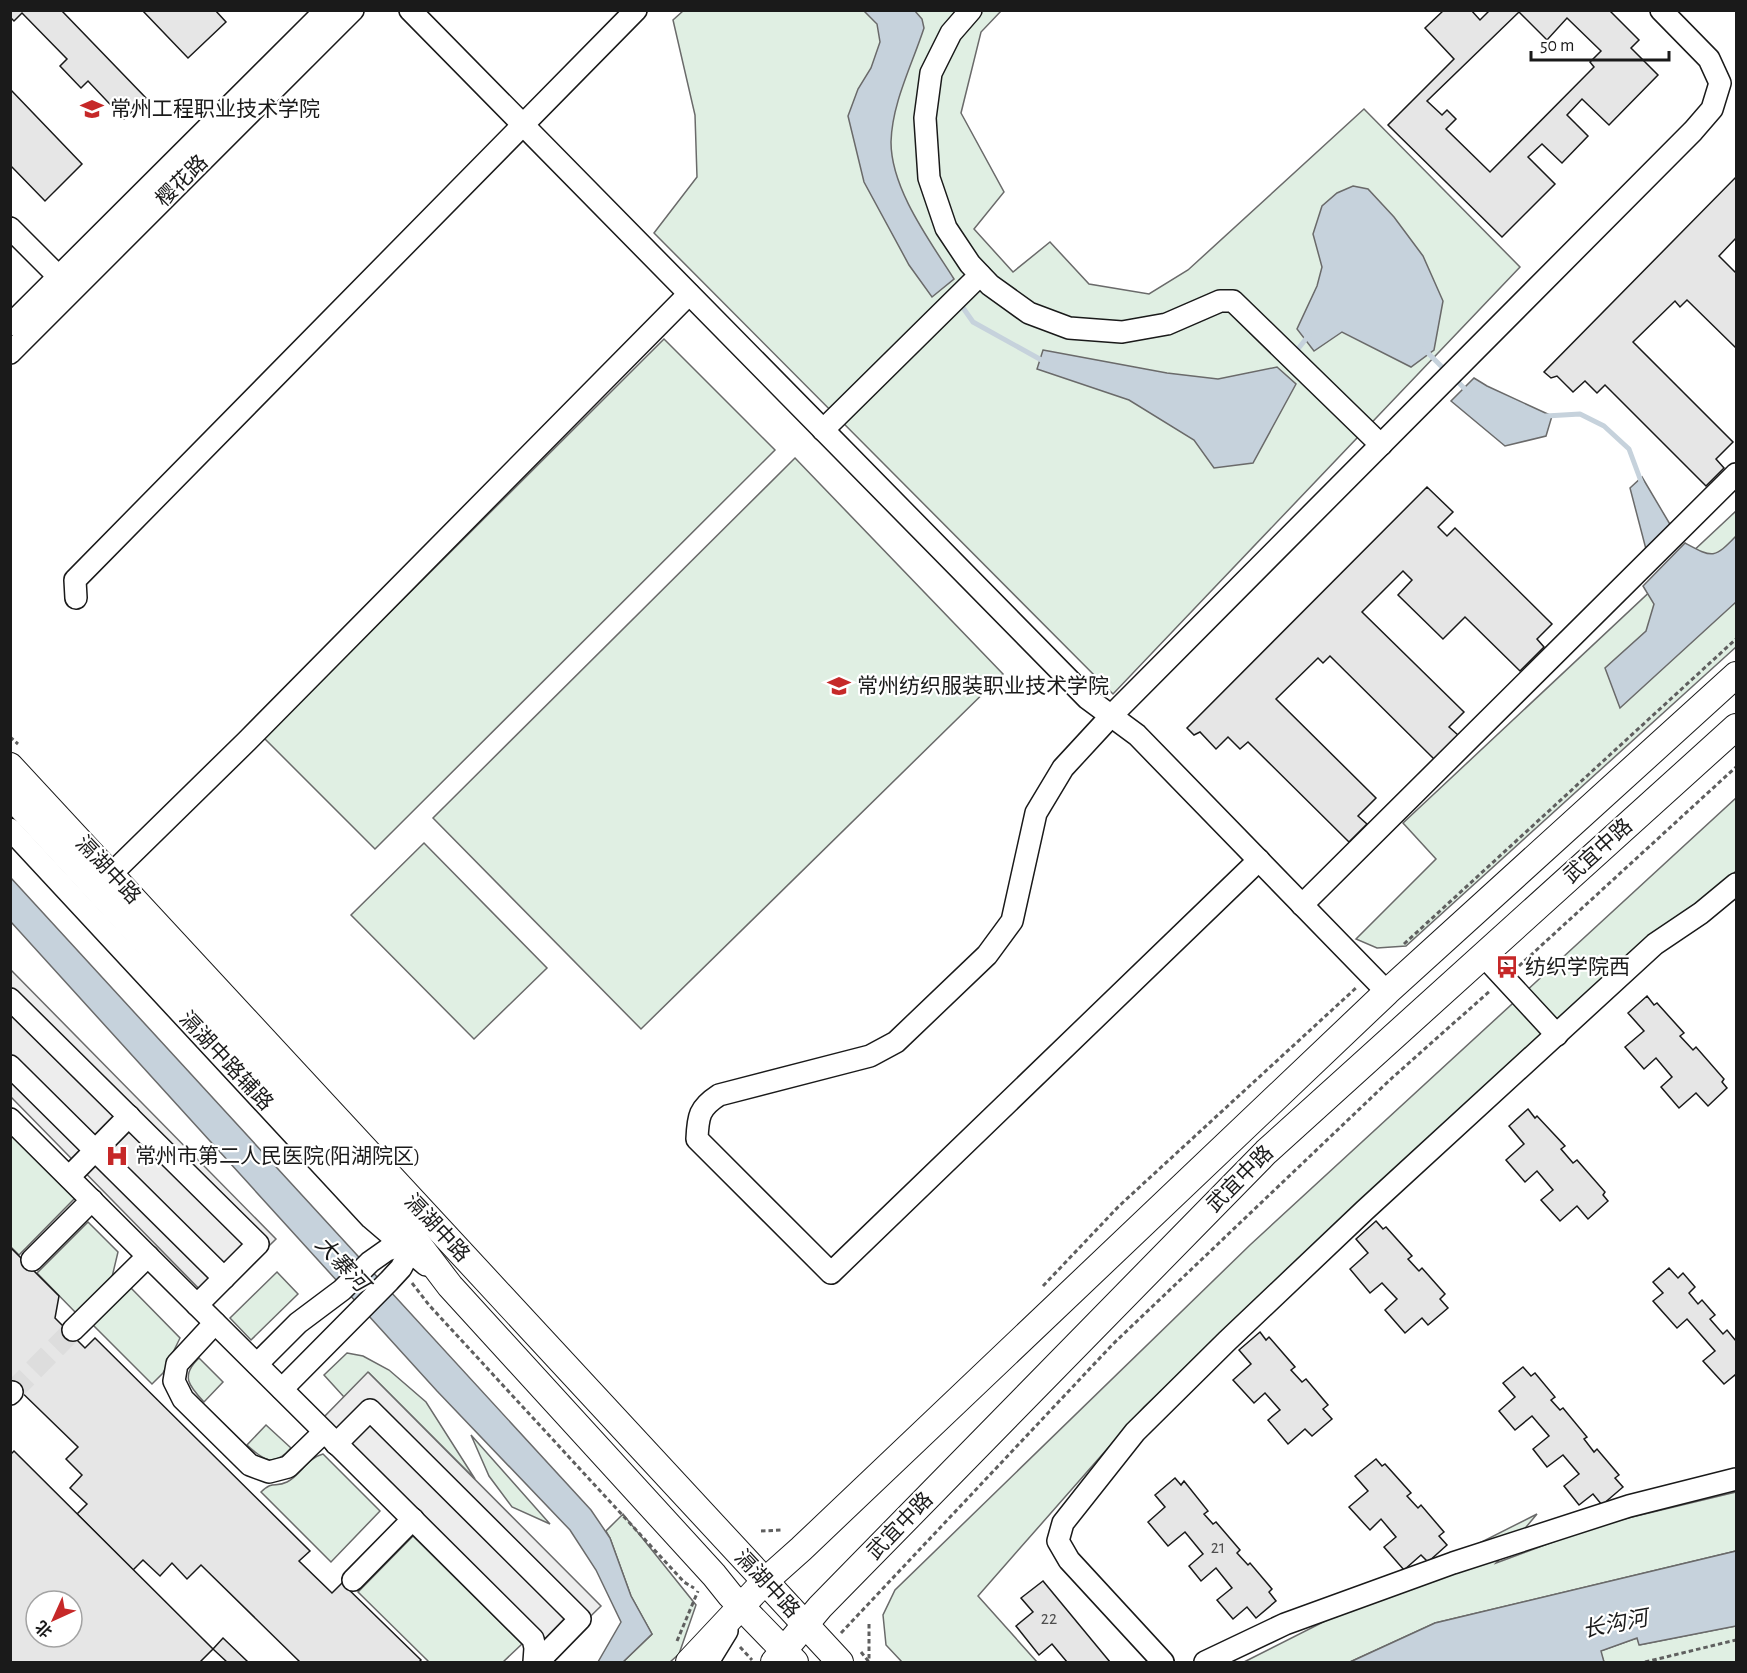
<svg xmlns="http://www.w3.org/2000/svg" width="1747" height="1673" font-family="'Alegreya Sans','Noto Sans SC',sans-serif">
<style>
.green{fill:#e0efe3;stroke:#6a6a6a;stroke-width:1.5}
.parking{fill:#ededed;stroke:#6a6a6a;stroke-width:1.5}
.water{fill:#c6d2dc;stroke:#6a6a6a;stroke-width:1.5}
.lines{fill:none;stroke-linecap:round;stroke-linejoin:round}
.stream{stroke:#c6d2dc;stroke-width:5}
.building{fill:#e6e6e6;stroke:#1a1a1a;stroke-width:1.5;fill-rule:evenodd}
.minor-tunnel{stroke:#ddd;stroke-width:21;stroke-dasharray:21 10;stroke-linecap:butt}
.minor-casing{stroke:#1a1a1a;stroke-width:24}
.major-casing{stroke:#1a1a1a;stroke-width:28}
.path{stroke:#5f5f5f;stroke-width:3;stroke-dasharray:4.5 3;stroke-linecap:butt}
.minor{stroke:#fff;stroke-width:21}
.major{stroke:#fff;stroke-width:26}
.labels{text-anchor:middle;dominant-baseline:central;stroke-width:4.5;stroke-linejoin:round;paint-order:stroke}
.number-label{font-size:18px;fill:#4d4d4d}
.poi-label{font-size:21px;fill:#1a1a1a;stroke:#fff;text-anchor:start}
.street-label{font-size:21px;fill:#1a1a1a;stroke:#fff}
.water-label{font-size:22px;font-style:italic;fill:#1a1a1a;stroke:#fff}
</style>
<rect width="100%" height="100%" fill="#fff"/>
<!-- green -->
<g class="green">
<path d="M 1002,10 L 981,32 L 961,113 L 1004,192 L 974,229 L 1013,272 L 1050,242 L 1089,284 L 1149,294 L 1188,270 L 1364,109 L 1520,267 L 1113,694 L 654,233 L 697,177 L 695,115 L 673,20 L 683,11 Z"/>
<path d="M 664,339 L 775,450 L 375,849 L 264,738 Z"/>
<path d="M 795,458 L 1003,674 L 641,1029 L 433,818 Z"/>
<path d="M 1736,511 L 1736,647 L 1406,946 L 1377,948 L 1356,939 L 1436,859 L 1403,823 Z"/>
<path d="M 1736,798 L 1736,871 L 1711,894 L 1658,930 L 1144,1407 L 978,1596 L 1037,1662 L 902,1662 L 886,1645 L 883,1615 L 895,1590 L 1250,1245 Z"/>
<path d="M 424,843 L 547,968 L 474,1039 L 351,915 Z"/>
<path d="M 10,1129 L 77,1196 L 19,1255 L 11,1247 Z"/>
<path d="M 88,1222 L 118,1252 L 112,1277 L 76,1313 L 37,1273 Z"/>
<path d="M 277,1272 L 298,1294 L 251,1340 L 230,1318 Z"/>
<path d="M 130,1287 L 180,1338 L 163,1373 L 152,1384 L 92,1324 Z"/>
<path d="M 347,1353 L 363,1356 L 389,1370 L 426,1402 L 475,1479 L 369,1373 L 344,1397 L 324,1375 Z"/>
<path d="M 199,1358 L 223,1382 L 204,1402 C 189,1386 180,1376 199,1358 Z"/>
<path d="M 266,1425 L 291,1448 C 274,1468 263,1460 247,1445 Z"/>
<path d="M 471,1435 L 550,1524 L 512,1507 L 489,1476 Z"/>
<path d="M 323,1454 L 380,1511 L 331,1562 L 261,1492 C 273,1480 275,1488 287,1482 C 301,1475 307,1458 323,1454 Z"/>
<path d="M 1736,1492 L 1736,1551 L 1435,1623 L 1350,1662 L 1244,1662 L 1537,1514 L 1496,1563 L 1599,1525 Z"/>
<path d="M 623,1514 L 696,1605 L 679,1654 L 670,1662 L 623,1662 L 652,1634 L 631,1596 L 610,1538 L 606,1531 Z"/>
<path d="M 413,1536 L 522,1644 L 503,1662 L 427,1662 L 428,1661 L 358,1592 Z"/>
<path d="M 1736,1626 L 1736,1662 L 1602,1662 L 1604,1662 L 1600,1651 L 1637,1638 L 1640,1645 Z"/>
</g>
<!-- parking -->
<g class="parking">
<path d="M 10,969 L 276,1239 L 212,1302 L 11,1097 Z"/>
<path d="M 368,1372 L 601,1606 L 556,1650 L 323,1418 Z"/>
</g>
<!-- water -->
<g class="water">
<path d="M 864,11 L 915,11 L 922,19 L 924,28 C 912,65 892,103 891,142 C 891,189 930,241 954,279 L 932,297 L 909,265 L 864,182 L 848,116 L 858,89 L 871,68 L 880,42 L 877,24 Z"/>
<path d="M 1353,186 L 1368,189 L 1394,217 L 1423,256 L 1443,301 L 1434,350 L 1411,367 L 1342,332 L 1314,351 L 1297,329 L 1317,286 L 1322,267 L 1313,234 L 1322,206 L 1337,193 Z"/>
<path d="M 1043,350 L 1167,373 L 1218,379 L 1277,367 L 1296,384 L 1253,463 L 1214,468 L 1194,440 L 1129,400 L 1037,369 Z"/>
<path d="M 1474,378 L 1487,386 L 1552,416 L 1546,436 L 1505,446 L 1451,401 Z"/>
<path d="M 1642,477 L 1671,526 L 1647,553 L 1630,488 Z"/>
<path d="M 1736,536 L 1736,602 L 1620,708 L 1605,668 L 1646,631 L 1654,604 L 1643,586 L 1685,543 C 1713,558 1714,559 1736,536 Z"/>
<path d="M 11,878 L 591,1510 L 610,1538 L 631,1596 L 652,1634 L 623,1662 L 598,1662 L 621,1622 L 596,1570 L 570,1530 L 437,1391 L 11,922 Z"/>
<path d="M 1736,1551 L 1736,1626 L 1639,1645 L 1637,1638 L 1601,1651 L 1604,1662 L 1350,1662 L 1435,1623 Z"/>
</g>
<g class="lines">
<!-- stream -->
<g class="stream">
<path d="M 959,302 L 973,322 L 1045,362"/>
<path d="M 1424,349 L 1447,372"/>
<path d="M 1294,354 L 1309,335"/>
<path d="M 1454,378 L 1469,393"/>
<path d="M 1546,416 L 1580,414 L 1604,426 L 1629,449 L 1642,484"/>
</g>
</g>
<!-- building -->
<g class="building">
<path d="M 10,10 L 61,10 L 146,98 L 124,119 L 88,81 L 81,88 L 60,66 L 67,59 L 22,13 L 14,21 L 10,17 Z"/>
<path d="M 142,10 L 215,10 L 226,22 L 188,58 Z"/>
<path d="M 1444,10 L 1471,10 L 1480,20 L 1490,10 L 1609,10 L 1639,40 L 1631,48 L 1658,75 L 1609,125 L 1582,99 L 1567,115 L 1588,136 L 1562,163 L 1542,144 L 1528,157 L 1555,184 L 1502,237 L 1388,125 L 1454,59 L 1425,28 ZM 1519,12 L 1547,40 L 1567,18 L 1601,51 L 1590,62 L 1594,67 L 1490,172 L 1446,129 L 1456,119 L 1447,110 L 1442,115 L 1427,101 Z"/>
<path d="M 10,89 L 82,164 L 45,201 L 10,165 Z"/>
<path d="M 1736,177 L 1736,238 L 1719,256 L 1736,273 L 1736,348 L 1687,300 L 1680,307 L 1675,301 L 1633,342 L 1733,442 L 1716,459 L 1724,468 L 1706,486 L 1605,385 L 1597,393 L 1585,381 L 1573,392 L 1557,376 L 1551,378 L 1544,372 Z"/>
<path d="M 1427,487 L 1453,512 L 1438,527 L 1447,536 L 1455,528 L 1552,624 L 1537,639 L 1544,647 L 1520,671 L 1465,617 L 1443,639 L 1398,595 L 1412,580 L 1403,571 L 1362,612 L 1464,712 L 1449,727 L 1458,735 L 1434,759 L 1330,656 L 1323,663 L 1318,658 L 1276,699 L 1376,798 L 1358,816 L 1367,824 L 1349,842 L 1248,742 L 1240,749 L 1228,737 L 1216,749 L 1200,732 L 1194,735 L 1187,728 Z"/>
<path d="M 1647,996 L 1654,1005 L 1657,1003 L 1684,1033 L 1680,1036 L 1693,1050 L 1696,1047 L 1724,1079 L 1722,1082 L 1727,1088 L 1708,1106 L 1696,1093 L 1679,1108 L 1661,1087 L 1672,1077 L 1656,1058 L 1644,1069 L 1625,1047 L 1644,1031 L 1628,1013 Z"/>
<path d="M 1528,1109 L 1535,1118 L 1537,1116 L 1565,1146 L 1561,1149 L 1573,1163 L 1577,1160 L 1605,1192 L 1603,1195 L 1608,1201 L 1588,1219 L 1577,1206 L 1560,1221 L 1541,1200 L 1553,1190 L 1537,1171 L 1525,1182 L 1506,1160 L 1524,1144 L 1509,1126 Z"/>
<path d="M 1376,1221 L 1383,1229 L 1386,1227 L 1412,1256 L 1408,1259 L 1419,1271 L 1422,1268 L 1445,1294 L 1440,1299 L 1448,1308 L 1428,1325 L 1422,1318 L 1405,1333 L 1385,1310 L 1397,1299 L 1382,1283 L 1370,1293 L 1350,1269 L 1368,1253 L 1356,1239 Z"/>
<path d="M 10,1247 L 59,1296 L 55,1318 L 85,1348 L 95,1338 L 310,1551 L 299,1561 L 332,1593 L 342,1583 L 421,1660 L 419,1662 L 300,1662 L 201,1565 L 187,1579 L 172,1563 L 160,1576 L 143,1560 L 133,1570 L 77,1514 L 87,1504 L 70,1488 L 82,1475 L 66,1459 L 78,1447 L 10,1381 Z"/>
<path d="M 1669,1268 L 1678,1278 L 1683,1273 L 1695,1287 L 1689,1293 L 1698,1304 L 1702,1300 L 1715,1315 L 1710,1319 L 1723,1334 L 1727,1330 L 1736,1341 L 1736,1377 L 1735,1375 L 1724,1384 L 1703,1361 L 1715,1351 L 1687,1319 L 1677,1328 L 1653,1301 L 1663,1293 L 1653,1282 Z"/>
<path d="M 1260,1332 L 1266,1340 L 1269,1337 L 1295,1367 L 1291,1370 L 1302,1382 L 1306,1379 L 1328,1405 L 1323,1409 L 1332,1419 L 1312,1436 L 1305,1429 L 1288,1444 L 1268,1420 L 1280,1410 L 1265,1393 L 1254,1403 L 1233,1380 L 1251,1364 L 1239,1350 Z"/>
<path d="M 1523,1367 L 1531,1376 L 1535,1373 L 1555,1397 L 1551,1400 L 1560,1410 L 1563,1408 L 1587,1437 L 1584,1439 L 1594,1452 L 1597,1449 L 1619,1475 L 1615,1478 L 1623,1487 L 1602,1505 L 1593,1494 L 1579,1505 L 1564,1486 L 1579,1474 L 1563,1455 L 1547,1467 L 1533,1449 L 1549,1436 L 1532,1416 L 1515,1430 L 1499,1411 L 1515,1397 L 1503,1383 Z"/>
<path d="M 14,1451 L 213,1649 L 200,1662 L 10,1662 L 10,1455 ZM 36,1601 L 72,1601 L 72,1637 L 36,1637 Z"/>
<path d="M 1376,1459 L 1382,1466 L 1385,1464 L 1411,1493 L 1407,1496 L 1418,1508 L 1421,1505 L 1444,1532 L 1439,1536 L 1447,1545 L 1428,1562 L 1421,1555 L 1404,1570 L 1384,1547 L 1396,1537 L 1381,1519 L 1370,1530 L 1349,1507 L 1368,1491 L 1355,1476 Z"/>
<path d="M 1175,1478 L 1181,1485 L 1184,1481 L 1208,1511 L 1204,1514 L 1213,1524 L 1216,1522 L 1240,1550 L 1237,1553 L 1248,1565 L 1250,1563 L 1272,1589 L 1269,1592 L 1276,1601 L 1256,1618 L 1247,1607 L 1233,1619 L 1217,1600 L 1232,1588 L 1216,1568 L 1201,1581 L 1189,1566 L 1203,1554 L 1185,1532 L 1168,1546 L 1148,1522 L 1165,1507 L 1155,1495 Z"/>
<path d="M 1043,1581 L 1110,1662 L 1067,1662 L 1052,1644 L 1039,1655 L 1016,1626 L 1033,1612 L 1021,1598 Z"/>
<path d="M 223,1638 L 248,1662 L 227,1662 L 213,1649 Z"/>
</g>
<g class="lines">
<!-- minor-tunnel -->
<path class="minor-tunnel" d="M 12,1392 L 73,1330"/>
<!-- minor casing -->
<g class="minor-casing">
<g id="minor">
<path d="M 410,10 L 1087,698 L 1137,735 L 1387,992"/>
<path d="M 971,10 L 951,33 L 931,73 L 925,118 L 929,178 L 946,228 L 970,264 L 990,285 L 1029,313 L 1069,328 L 1122,332 L 1167,324 L 1220,301 L 1233,301 L 1381,445"/>
<path d="M 10,228 L 59,277"/>
<path d="M 10,325 L 326,10"/>
<path d="M 10,353 L 353,10"/>
<path d="M 823,430 L 980,275"/>
<path d="M 76,598 L 75,580 L 636,10"/>
<path d="M 10,829 L 371,1218 L 426,1265"/>
<path d="M 1259,860 L 831,1273 L 697,1139 C 698,1116 699,1108 719,1095 L 870,1056 L 896,1042 L 987,955 L 1012,921 L 1036,813 L 1063,768 L 1111,716 L 1693,131 L 1712,109 L 1720,83 L 1709,59 L 1661,10"/>
<path d="M 101,884 L 247,741 L 689,294"/>
<path d="M 1302,905 L 1736,474"/>
<path d="M 1483,955 L 1557,1035"/>
<path d="M 10,999 L 258,1244 L 197,1305"/>
<path d="M 10,1066 L 224,1278"/>
<path d="M 10,1119 L 533,1639 L 535,1648 L 534,1662"/>
<path d="M 69,1177 L 129,1116"/>
<path d="M 32,1260 L 92,1200"/>
<path d="M 215,1323 L 177,1364 L 174,1381 L 183,1399 L 250,1465 L 269,1472 L 288,1467 L 324,1432"/>
<path d="M 73,1330 L 148,1256"/>
<path d="M 257,1364 L 298,1323 L 342,1290 L 370,1262 L 387,1250 L 412,1241"/>
<path d="M 282,1389 L 389,1281 L 401,1268 L 415,1241"/>
<path d="M 10,1394 L 12,1392"/>
<path d="M 336,1444 L 370,1410 L 580,1619 L 538,1662"/>
<path d="M 353,1580 L 413,1519"/>
<path d="M 708,1662 L 727,1631"/>
<path d="M 1163,1662 L 1069,1560 L 1058,1541 L 1063,1523 L 1135,1432 L 1227,1341 L 1365,1210 L 1655,944 L 1701,913 L 1736,884"/>
<path d="M 1205,1662 L 1285,1624 L 1453,1563 L 1629,1506 L 1736,1479"/>
</g>
</g>
<!-- major casing -->
<g class="major-casing">
<g id="major">
<path d="M 10,766 L 840,1662"/>
<path d="M 10,795 L 386,1202 L 450,1286 L 714,1575 L 730,1595 L 795,1662"/>
<path d="M 689,1662 L 764,1582 L 801,1549 L 1387,992 L 1736,675"/>
<path d="M 774,1662 L 820,1607 L 1266,1152 L 1736,727"/>
</g>
</g>
<!-- path -->
<g class="path">
<path d="M 10,737 L 18,744"/>
<path d="M 1404,944 L 1736,639"/>
<path d="M 1519,966 L 1736,767"/>
<path d="M 412,1283 L 429,1305 L 684,1582 L 694,1588"/>
<path d="M 1043,1286 L 1119,1206 L 1357,987"/>
<path d="M 761,1531 L 783,1530"/>
<path d="M 869,1624 L 869,1661"/>
<path d="M 841,1633 L 1113,1344 L 1393,1077 L 1491,990"/>
<path d="M 677,1641 L 698,1591"/>
<path d="M 740,1647 L 752,1660"/>
<path d="M 861,1652 L 869,1662"/>
<path d="M 1645,1662 L 1736,1640"/>
</g>
<!-- minor -->
<use href="#minor" class="minor"/>
<!-- major -->
<use href="#major" class="major"/>
</g>
<!-- icons -->
<defs>
<g id="university-bare" transform="scale(1.8)"><path d="M0-5L7-2L0 1L-7-2ZM-4 1L0 2.5L4 1V4Q0 6-4 4Z" fill="#c62828" stroke="#fff" stroke-width="2.5" paint-order="stroke"/></g>
<g id="bus-bare" transform="scale(1.8)"><path d="M-5-6H5V4H4V6H2V4H-2V6H-4V4H-5ZM-3.5-4V0h7V-4ZM-3.5 1.2v1.5H-2V1.2ZM2 1.2v1.5H3.5V1.2Z" fill="#c62828" stroke="#fff" stroke-width="2.5" paint-order="stroke"/></g>
<g id="hospital-bare" transform="scale(1.8)"><path d="M-5-5h3v3.5h4V-5h3V5h-3V1.5h-4V5h-3Z" fill="#c62828" stroke="#fff" stroke-width="2.5" paint-order="stroke"/></g>
</defs>
<g fill-rule="evenodd">
<use href="#university-bare" x="92" y="109"/>
<use href="#university-bare" x="839" y="686"/>
<use href="#bus-bare" x="1507" y="967"/>
<use href="#hospital-bare" x="117" y="1156"/>
</g>
<g class="labels">
<!-- number labels -->
<g class="number-label">
<text x="1218" y="1548">21</text>
<text x="1049" y="1619">22</text>
</g>
<!-- poi labels -->
<g class="poi-label">
<text x="110" y="109">常州工程职业技术学院</text>
<text x="857" y="686">常州纺织服装职业技术学院</text>
<text x="1525" y="967">纺织学院西</text>
<text x="135" y="1156">常州市第二人民医院(阳湖院区)</text>
</g>
<!-- street labels -->
<g class="street-label">
<text transform="translate(182 181) rotate(-45)">樱花路</text>
<text transform="translate(1598 851) rotate(-42)">武宜中路</text>
<text transform="translate(108 870) rotate(47)">滆湖中路</text>
<text transform="translate(226 1061) rotate(47)">滆湖中路辅路</text>
<text transform="translate(1240 1179) rotate(-45)">武宜中路</text>
<text transform="translate(437 1228) rotate(47)">滆湖中路</text>
<text transform="translate(900 1526) rotate(-46)">武宜中路</text>
<text transform="translate(767 1584) rotate(47)">滆湖中路</text>
</g>
<!-- water labels -->
<g class="water-label">
<text transform="translate(342 1264) rotate(47)">大寨河</text>
<text transform="translate(1615 1624) rotate(-11)">长沟河</text>
</g>
</g>
<!-- border -->
<rect width="1747" height="1673" fill="none" stroke="#1a1a1a" stroke-width="24"/>
<!-- north arrow -->
<g transform="translate(54 1619) rotate(225)"><circle r="28" fill="#ffffff" stroke="#a3a3a3" stroke-width="1.5"/>
<path d="M0-4.5L10 22L0 15L-10 22Z" fill="#c62828"/>
<text y="-9" font-size="16" font-weight="bold" text-anchor="middle" fill="#1a1a1a">北</text>
</g>
<!-- scale -->
<path d="M1531 51v9h138v-9" fill="none" stroke="#1a1a1a" stroke-width="3"/>
<text x="1540" y="51" font-size="18" fill="#1a1a1a" stroke="#ffffff" stroke-width="4.5" paint-order="stroke">50 m</text>
</svg>
